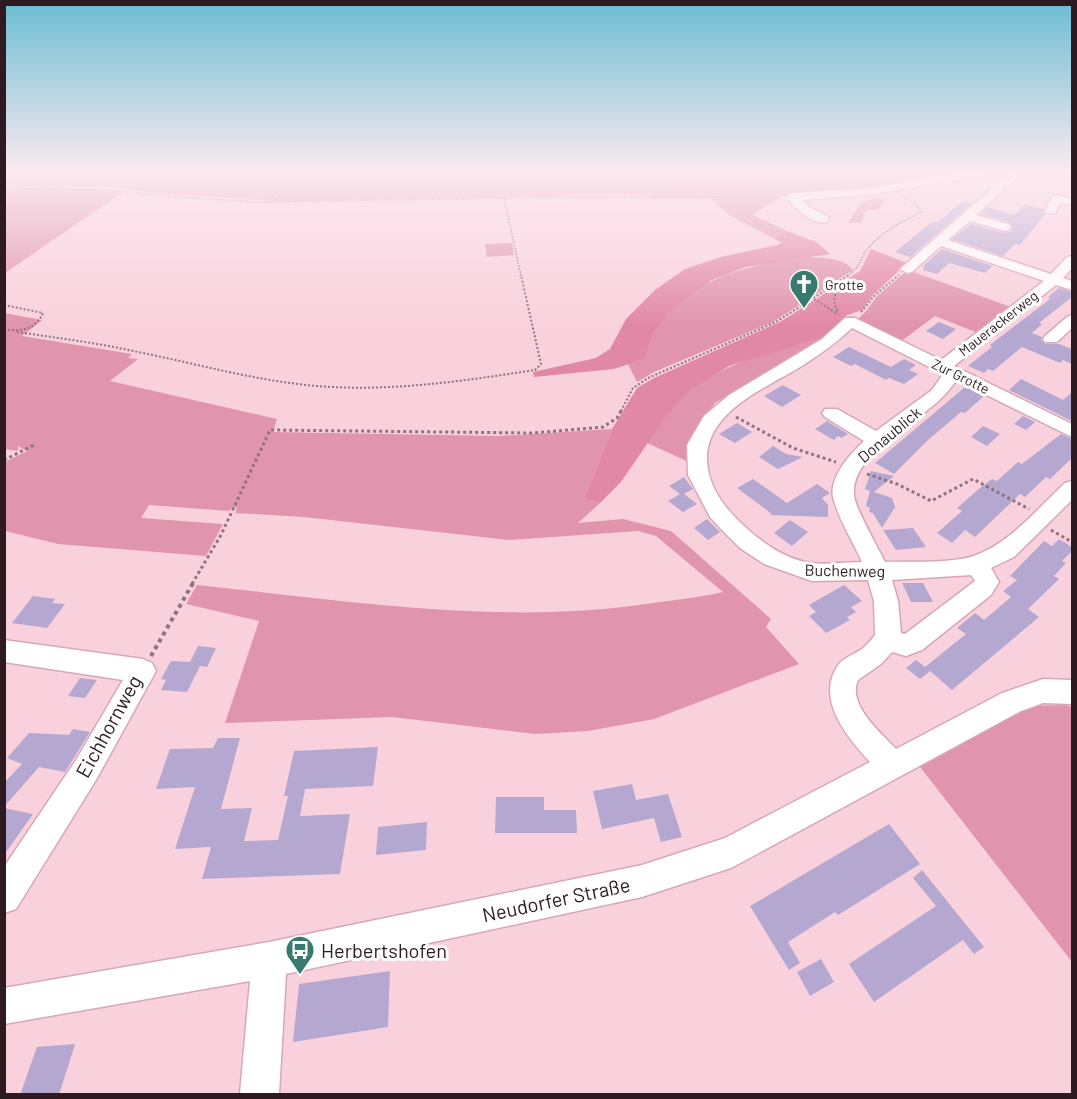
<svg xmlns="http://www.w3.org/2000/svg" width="1077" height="1099" font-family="Barlow,sans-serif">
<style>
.green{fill:#e094ad}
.forest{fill:#e288a7}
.building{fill:#b4a8d1}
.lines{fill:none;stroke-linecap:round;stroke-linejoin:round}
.minor-casing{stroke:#d8a7b6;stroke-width:3}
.path-far3{stroke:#90737c;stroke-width:1.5;stroke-dasharray:1.5 1.5;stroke-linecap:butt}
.path-far2{stroke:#90737c;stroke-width:2;stroke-dasharray:2 2;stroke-linecap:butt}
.path-far1{stroke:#90737c;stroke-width:3;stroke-dasharray:3 3;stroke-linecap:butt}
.path{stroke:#90737c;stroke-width:4;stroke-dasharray:4 4;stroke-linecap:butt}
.minor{fill:#fff;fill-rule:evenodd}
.labels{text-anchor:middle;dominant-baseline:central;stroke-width:6;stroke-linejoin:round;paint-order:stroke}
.far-poi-label{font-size:14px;fill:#2d1b21;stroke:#fefefe;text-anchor:start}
.far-street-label{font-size:14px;fill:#2d1b21;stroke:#fefefe}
.street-label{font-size:16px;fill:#2d1b21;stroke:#fefefe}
.near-street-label{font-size:20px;fill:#2d1b21;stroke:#fefefe}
.near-poi-label{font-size:20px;fill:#2d1b21;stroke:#fefefe;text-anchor:start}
</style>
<rect width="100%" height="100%" fill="#f9d1dd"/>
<!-- green -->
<g class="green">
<path d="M 92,171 L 277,174 L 298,174 L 301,171 L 572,171 L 572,179 L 672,183 L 750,183 L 744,171 L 983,171 L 870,190 L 763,198 L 654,198 L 646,195 L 577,194 L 552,196 L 282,201 L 165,194 L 103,186 L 44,188 L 5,186 L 4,175 Z"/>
<path d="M 5,188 L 86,189 L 123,192 L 5,273 Z"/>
<path d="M 778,198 L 753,215 L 787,231 L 773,238 L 729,215 L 712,199 Z"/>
<path d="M 878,198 L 884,200 L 879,209 L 865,211 L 862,222 L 848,223 L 862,202 Z"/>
<path d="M 512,243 L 514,255 L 487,257 L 485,244 Z"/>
<path d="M 807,257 C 823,258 843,257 853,270 L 773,322 L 654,372 L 637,382 L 628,364 L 644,359 C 646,351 648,341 652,333 C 682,280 752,263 807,257 Z"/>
<path d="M 908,270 L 1011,307 L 978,333 L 935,316 L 900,342 L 857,320 L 867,310 L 877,296 Z"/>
<path d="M 4,313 L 42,320 L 22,336 L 132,354 L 128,358 L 138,359 L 110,381 L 277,419 L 273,432 L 499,436 L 612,429 L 584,499 L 600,503 L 578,523 L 623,519 L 671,531 L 771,619 L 766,627 L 799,664 L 654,719 L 588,731 L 535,734 L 392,717 L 225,723 L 259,621 L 186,604 L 197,585 C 351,601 506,627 660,602 C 681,599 703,597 723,592 L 656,536 L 638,531 L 509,540 L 304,517 L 235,513 L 237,508 L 231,508 L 229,511 L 149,505 L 141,518 L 223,524 L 206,556 L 58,544 L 5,531 L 5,462 L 27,451 L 18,446 L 18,451 L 5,449 Z"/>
<path d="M 823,337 L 715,403 L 692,433 L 691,463 L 647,443 C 660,424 673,404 691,389 C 717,367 789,344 823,337 Z"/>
<path d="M 1065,705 L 1072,707 L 1072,962 L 917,763 L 1025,706 Z"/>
</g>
<!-- forest -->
<g class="forest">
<path d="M 572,171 L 744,171 L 750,183 L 672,183 L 572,179 Z"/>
<path d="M 787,231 L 816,242 L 830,254 L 746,267 L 712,280 L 668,312 L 652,334 L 644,359 L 614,369 L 534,377 L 533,372 L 596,358 L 610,349 L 626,319 L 655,290 L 685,269 L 721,257 L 777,245 L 782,243 L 773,238 Z"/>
<path d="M 871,249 L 907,263 L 873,295 L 862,310 L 847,315 L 823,337 L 729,366 L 691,389 L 667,415 L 621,482 L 600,503 L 584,499 L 612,429 L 637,388 L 654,378 L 780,322 L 860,271 Z"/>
</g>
<!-- building -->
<g class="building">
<path d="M 963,201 L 972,203 L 910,257 L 895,252 L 933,221 L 938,222 Z"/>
<path d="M 1025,204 L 1043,209 L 1045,214 L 1020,245 L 1015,244 L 1003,256 L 952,239 L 971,224 L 1004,233 L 1010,232 L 1013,228 L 1010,222 L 981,214 L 988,207 L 1015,215 Z"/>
<path d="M 942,249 L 992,266 L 985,273 L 949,263 L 937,274 L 922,270 L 925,267 L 922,267 Z"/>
<path d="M 1059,288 L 1072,292 L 1072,297 L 1039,323 L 1042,324 L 1032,333 L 1042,337 L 1041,340 L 1045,344 L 1059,344 L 1072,349 L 1072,364 L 1063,360 L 1060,363 L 1022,347 L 993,371 L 988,369 L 984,373 L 968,366 L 992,347 L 990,345 L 1050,299 L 1048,297 Z"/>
<path d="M 939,322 L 956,329 L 943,339 L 926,331 Z"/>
<path d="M 849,347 L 891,367 L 904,359 L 916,365 L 909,370 L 918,374 L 904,384 L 889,378 L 886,380 L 855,364 L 851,366 L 833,357 Z"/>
<path d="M 1021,379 L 1063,400 L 1072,392 L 1072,421 L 1009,390 Z"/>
<path d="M 783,385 L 801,395 L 782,407 L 764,396 Z"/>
<path d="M 965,387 L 984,396 L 965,413 L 961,412 L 928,440 L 894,474 L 875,463 Z"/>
<path d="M 1023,416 L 1035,422 L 1026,430 L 1014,424 Z"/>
<path d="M 827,421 L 848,434 L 841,438 L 838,436 L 834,440 L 815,429 Z"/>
<path d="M 737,423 L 752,432 L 735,443 L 719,434 Z"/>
<path d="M 983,426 L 1000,434 L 987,446 L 971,437 Z"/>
<path d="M 1061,434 L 1072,439 L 1072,458 L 1050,479 L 1046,477 L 1025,497 L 1020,494 L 975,537 L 965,530 L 952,543 L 937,533 L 962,511 L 957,508 L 980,488 L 992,479 L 997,481 L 1018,462 L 1022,464 Z"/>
<path d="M 773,446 L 786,454 L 803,457 L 778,469 L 759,457 Z"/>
<path d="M 871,471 L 894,476 L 874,492 L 892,498 L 895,507 L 882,528 L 873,513 L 869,512 L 870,508 L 866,506 L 870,491 L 865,489 Z"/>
<path d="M 684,477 L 693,489 L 684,494 L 697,504 L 683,512 L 668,501 L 680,494 L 669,486 Z"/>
<path d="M 753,479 L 787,503 L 817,484 L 830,493 L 822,498 L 828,505 L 828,517 L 769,515 L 772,514 L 737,488 Z"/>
<path d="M 707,519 L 720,532 L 708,540 L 694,528 Z"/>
<path d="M 790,520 L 808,532 L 792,546 L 774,533 Z"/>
<path d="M 913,528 L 926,547 L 896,550 L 883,530 Z"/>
<path d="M 1059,539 L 1072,547 L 1072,551 L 1062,561 L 1066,563 L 1054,576 L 1059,579 L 1028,609 L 1039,617 L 983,664 L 952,690 L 930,671 L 920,679 L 906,668 L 916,660 L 928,669 L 925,667 L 966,634 L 957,628 L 975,613 L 984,620 L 1011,597 L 1003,591 L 1017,580 L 1010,576 L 1044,541 L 1052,546 Z"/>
<path d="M 902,583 L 923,583 L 933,602 L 911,602 Z"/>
<path d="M 844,585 L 862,601 L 851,607 L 856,612 L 847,617 L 850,620 L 826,633 L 809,616 L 816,612 L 809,605 Z"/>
<path d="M 33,596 L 55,599 L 52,603 L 65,604 L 47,628 L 12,623 Z"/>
<path d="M 198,646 L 216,648 L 207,667 L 200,666 L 187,692 L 161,690 L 166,680 L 161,679 L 171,661 L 190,662 Z"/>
<path d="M 80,678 L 97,680 L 85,698 L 68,696 Z"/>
<path d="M 73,729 L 90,732 L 65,772 L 39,767 L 4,807 L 4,783 L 22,764 L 7,758 L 29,733 L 69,735 Z"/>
<path d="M 218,738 L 240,738 L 221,809 L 252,808 L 244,841 L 278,840 L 288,796 L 284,796 L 294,751 L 378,747 L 373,786 L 305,789 L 300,816 L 350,814 L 340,874 L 202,879 L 211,847 L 175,849 L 195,787 L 156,789 L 170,749 L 213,748 Z"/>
<path d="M 632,784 L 636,800 L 668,794 L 682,837 L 661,842 L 654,818 L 602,829 L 593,791 Z"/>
<path d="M 496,797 L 544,797 L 544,810 L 576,810 L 577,833 L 495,833 Z"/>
<path d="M 4,808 L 33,814 L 4,855 Z"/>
<path d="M 427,822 L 426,850 L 376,855 L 378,827 Z"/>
<path d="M 889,824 L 920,864 L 838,915 L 835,912 L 788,942 L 800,963 L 789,970 L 750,906 Z"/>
<path d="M 922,870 L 984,947 L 974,954 L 963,940 L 874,1002 L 849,964 L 936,906 L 913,878 Z"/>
<path d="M 821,959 L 834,982 L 810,996 L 797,972 Z"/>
<path d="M 390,971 L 388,1027 L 293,1042 L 299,984 Z"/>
<path d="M 75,1044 L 59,1095 L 20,1095 L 37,1047 Z"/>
</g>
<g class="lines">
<!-- minor casing -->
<g class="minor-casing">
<g id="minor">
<path d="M 969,171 L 996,171 L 991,174 L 866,195 L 802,200 L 809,207 L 827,216 L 829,219 L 827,222 C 812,225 795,208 786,197 L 792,193 L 866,189 Z"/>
<path d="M 1012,171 L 1024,171 L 976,215 L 1009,224 L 1011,227 L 1009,230 L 1005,231 L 970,221 L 948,240 L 1051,274 L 1067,257 L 1072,256 L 1072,268 L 1063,278 L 1072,281 L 1072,290 L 1056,285 L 954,366 L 1072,424 L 1072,437 L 956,380 C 935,418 851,449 854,494 C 854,507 878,547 885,562 C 909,561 954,564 976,555 C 1011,542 1038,508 1065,483 L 1072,481 L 1072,500 L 1014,557 L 991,568 L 999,582 L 991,595 L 922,650 L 906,656 L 892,652 L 881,664 L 858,680 C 847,705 881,733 896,749 L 1002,693 L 1043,679 L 1072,680 L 1072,704 L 1043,703 L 1021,711 L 731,868 L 642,897 L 286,974 L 279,1094 L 240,1094 L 250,981 L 4,1024 L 4,988 L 269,942 L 642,865 L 725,838 L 870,762 C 847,737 814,698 839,664 C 845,657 855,654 862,649 C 867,645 871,640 875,635 L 874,601 L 868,580 L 812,581 L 764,564 L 740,548 L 720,528 L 710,517 L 688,475 L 687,445 L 704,416 L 729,395 L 822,339 L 845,318 L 855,318 L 941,360 L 1044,281 L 941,246 L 912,272 L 907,273 L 900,269 ZM 852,328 L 943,374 L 932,390 L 876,431 L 837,409 L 825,409 L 822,413 L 825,417 L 864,441 C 851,453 829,477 833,497 C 838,519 853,541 862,562 C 846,562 828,565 812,563 C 783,560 754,537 735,517 C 720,502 708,482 707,461 C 705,410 769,387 805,364 C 822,353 837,342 852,328 ZM 971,575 L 975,581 L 905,634 L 901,633 L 898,601 L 892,580 Z"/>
<path d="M 1056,195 L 1072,199 L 1072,205 L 1060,203 L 1055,213 L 1047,213 L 1045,210 L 1052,197 Z"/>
<path d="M 1072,315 L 1072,328 L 1057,342 L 1045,342 L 1043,339 L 1045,336 L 1067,317 Z"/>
<path d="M 4,640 L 143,659 L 152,663 L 156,671 L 96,780 L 16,909 L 4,913 L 4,867 L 76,760 L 123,680 L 4,662 Z"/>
</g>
</g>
<!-- path-far3 -->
<g class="path-far3">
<path d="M 4,187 L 40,190 L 101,189 L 162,196 L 256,202 L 565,197 L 779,198"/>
<path d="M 504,198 L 521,276"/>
<path d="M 275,202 L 302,171"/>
<path d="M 847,276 C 863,265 859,259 869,247 C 882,232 904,221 921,212 L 918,206 L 903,196"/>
</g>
<!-- path-far2 -->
<g class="path-far2">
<path d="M 837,282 L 834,301 L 838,314"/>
<path d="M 814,299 L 836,313"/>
<path d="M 4,305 L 43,313 C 36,330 20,332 4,329"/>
<path d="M 861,312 L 875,295 L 899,275"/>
<path d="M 17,332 C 58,338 98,343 138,352 C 198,364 256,381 317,386 C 390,392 463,381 535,370 L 541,364 L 521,275"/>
<path d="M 621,411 L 633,388 L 648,378 L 776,322 L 849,275"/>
</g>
<!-- path-far1 -->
<g class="path-far1">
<path d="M 736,417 L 793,448 L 836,462"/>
<path d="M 4,460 L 34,445"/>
<path d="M 867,474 L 897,484 L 931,501 L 973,479 L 1029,509"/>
<path d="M 1051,530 L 1072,542"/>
<path d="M 192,584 L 221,535 L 270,430 L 531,433 L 603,427 L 617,418 L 622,409"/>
</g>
<!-- path -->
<path class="path" d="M 151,656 L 193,583"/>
<!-- minor -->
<use href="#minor" class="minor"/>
</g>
<!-- sky -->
<linearGradient id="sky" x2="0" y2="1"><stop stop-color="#6abdd3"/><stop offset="0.53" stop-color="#fceaf0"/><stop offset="1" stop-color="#fceaf0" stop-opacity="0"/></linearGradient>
<rect width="1077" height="325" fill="url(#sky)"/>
<!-- icons -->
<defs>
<g id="church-pin" transform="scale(1.5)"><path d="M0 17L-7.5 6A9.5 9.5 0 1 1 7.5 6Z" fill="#387b6e" stroke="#fefefe"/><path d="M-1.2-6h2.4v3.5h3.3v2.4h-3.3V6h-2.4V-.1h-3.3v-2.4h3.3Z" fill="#fff"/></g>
<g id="bus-pin" transform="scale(1.5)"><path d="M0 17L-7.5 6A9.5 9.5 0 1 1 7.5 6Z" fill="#387b6e" stroke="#fefefe"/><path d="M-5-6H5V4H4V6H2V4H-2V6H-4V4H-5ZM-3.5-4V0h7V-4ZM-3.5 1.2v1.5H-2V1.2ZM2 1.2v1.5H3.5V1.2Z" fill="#fff"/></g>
</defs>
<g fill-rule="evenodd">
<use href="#church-pin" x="804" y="284"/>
<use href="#bus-pin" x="300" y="950"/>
</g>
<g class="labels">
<!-- far-poi labels -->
<g class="far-poi-label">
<text x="825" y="284">Grotte</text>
</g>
<!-- far-street labels -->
<g class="far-street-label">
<text transform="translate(998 323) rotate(-38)">Mauerackerweg</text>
<text transform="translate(961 376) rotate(26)">Zur Grotte</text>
</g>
<!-- street labels -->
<g class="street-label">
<text transform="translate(889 434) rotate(-40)">Donaublick</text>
<text transform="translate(845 570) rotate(1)">Buchenweg</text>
</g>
<!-- near-street labels -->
<g class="near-street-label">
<text transform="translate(108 726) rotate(-61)">Eichhornweg</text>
<text transform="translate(556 899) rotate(-12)">Neudorfer Straße</text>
</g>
<!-- near-poi labels -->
<g class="near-poi-label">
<text x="321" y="950">Herbertshofen</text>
</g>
</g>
<!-- border -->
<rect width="1077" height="1099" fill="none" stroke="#2d1b21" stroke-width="12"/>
</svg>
